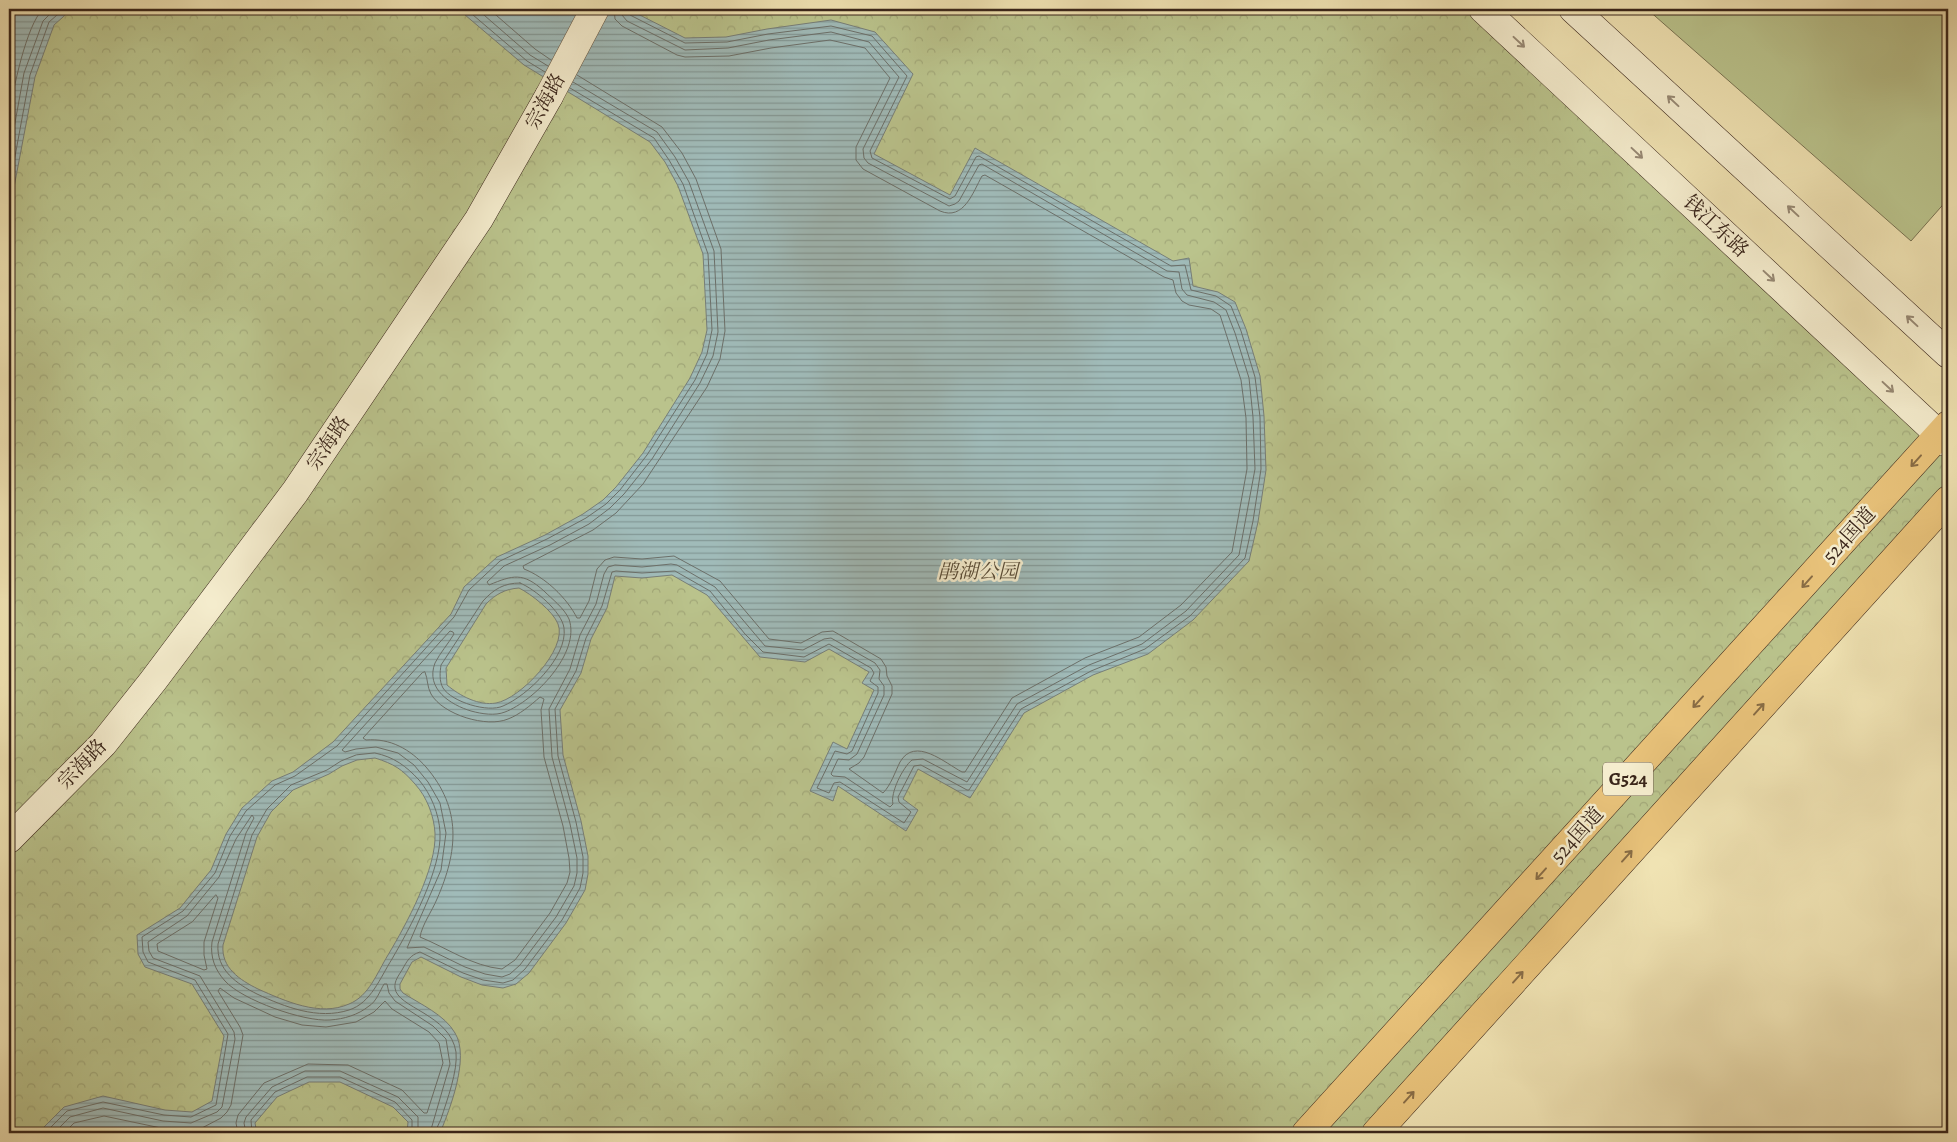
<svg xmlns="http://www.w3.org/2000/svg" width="1957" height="1142" font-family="Alegreya,'Noto Serif SC',serif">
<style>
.grass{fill:#bac38c;stroke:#7a7453}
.park{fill:url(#park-crowns);stroke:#7a7453}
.water{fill:url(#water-rules);stroke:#777f79;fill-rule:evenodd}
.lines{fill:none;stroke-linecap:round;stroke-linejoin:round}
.shore{stroke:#6c706a;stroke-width:1}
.street-casing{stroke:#675440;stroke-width:29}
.secondary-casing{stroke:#39251a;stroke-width:29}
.highway-casing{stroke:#39251a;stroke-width:29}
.street{stroke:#f5edce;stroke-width:28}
.secondary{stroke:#f5edce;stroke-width:28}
.highway{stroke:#e8c27a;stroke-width:28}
.oneway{stroke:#978974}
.oneway2{stroke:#886c45}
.labels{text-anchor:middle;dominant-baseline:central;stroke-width:5;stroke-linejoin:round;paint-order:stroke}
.shield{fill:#f5edce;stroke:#716150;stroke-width:1}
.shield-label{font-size:19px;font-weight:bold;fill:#39251a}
.street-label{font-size:20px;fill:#39251a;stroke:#f5edce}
.park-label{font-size:20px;font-style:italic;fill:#594c36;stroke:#f5edce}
</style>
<defs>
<pattern id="park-crowns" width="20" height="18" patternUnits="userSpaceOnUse" patternTransform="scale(1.25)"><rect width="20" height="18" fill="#bac38c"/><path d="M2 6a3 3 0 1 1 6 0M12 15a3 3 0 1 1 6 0" fill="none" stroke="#a1a778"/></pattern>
<pattern id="water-rules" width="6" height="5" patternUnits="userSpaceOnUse" patternTransform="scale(1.25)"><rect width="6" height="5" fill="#a0bbb9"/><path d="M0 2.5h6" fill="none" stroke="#839896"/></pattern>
</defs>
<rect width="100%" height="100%" fill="#f0e3b3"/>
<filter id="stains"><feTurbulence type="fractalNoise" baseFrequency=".004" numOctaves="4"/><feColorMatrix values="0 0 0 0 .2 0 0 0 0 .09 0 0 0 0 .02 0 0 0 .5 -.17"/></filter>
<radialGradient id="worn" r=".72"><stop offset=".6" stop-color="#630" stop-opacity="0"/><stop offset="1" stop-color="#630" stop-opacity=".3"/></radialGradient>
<!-- grass -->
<path class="grass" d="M 1647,9 L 1948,9 L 1948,199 L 1911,241 Z"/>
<!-- park -->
<path class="park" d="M 9,9 L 1483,9 L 1948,443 L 1948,500 L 1361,1133 L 9,1133 Z"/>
<!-- water -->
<g class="water">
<path d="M 9,9 L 72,9 L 54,25 L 35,77 L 11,203 L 9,207 Z"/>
<path d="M 458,9 L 628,9 L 685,38 L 726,37 L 767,29 L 831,20 L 875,32 L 913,74 L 874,154 L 950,195 L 975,148 L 1173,261 L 1189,258 L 1193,286 L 1218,292 L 1235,302 L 1246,329 L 1260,376 L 1264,416 L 1266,470 L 1258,522 L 1249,561 L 1193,620 L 1148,654 L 1093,675 L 1024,713 L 970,798 L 918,769 L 903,799 L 918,810 L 906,831 L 838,786 L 833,801 L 810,791 L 833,742 L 847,749 L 874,690 L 862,683 L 869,672 L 829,649 L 805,662 L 760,657 L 707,595 L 672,575 L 642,578 L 615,576 L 607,608 L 591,639 L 581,673 L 560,710 L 563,755 L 581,821 L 588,856 L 588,874 L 585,890 L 566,923 L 529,973 L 516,984 L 503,988 L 482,985 L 461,977 L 421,957 L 412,962 L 400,984 L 400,989 L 403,993 C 420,1004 445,1015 455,1033 C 470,1057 450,1109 440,1133 L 407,1133 L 408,1122 L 393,1107 L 340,1082 L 309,1082 L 277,1097 L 255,1123 L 257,1133 L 38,1133 L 64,1107 L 103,1096 L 165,1110 L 192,1112 L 212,1101 L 224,1036 L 192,984 L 145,967 L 138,954 L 137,935 L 180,908 L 211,870 L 226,834 L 242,808 L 272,781 L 293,772 L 333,742 L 451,614 L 464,587 L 497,557 L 545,535 L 583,514 L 603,500 L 616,487 L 643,453 L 690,378 L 702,352 L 707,330 L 703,254 L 678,186 L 665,162 L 650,142 L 524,65 ZM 519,588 C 531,594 553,611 558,624 C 568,649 520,699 496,703 C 479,706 460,696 447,685 L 446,668 L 486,604 C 496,594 505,589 519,588 ZM 375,758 C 394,764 402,769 415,784 C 427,797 434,816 435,833 C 437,868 406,925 388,955 C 377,973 369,996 349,1004 C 320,1017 285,1001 258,989 C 240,980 221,968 223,945 L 257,837 L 271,812 L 293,790 L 329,774 L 342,766 L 357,760 Z"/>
</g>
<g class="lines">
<!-- shore -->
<g class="shore">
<path d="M 466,9 L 527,61 L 545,72"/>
<path d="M 477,9 L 530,55 L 548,66"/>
<path d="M 489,9 L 535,49 L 551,60"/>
<path d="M 577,75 L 662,127 L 682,153 L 696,179 L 721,249 L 725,331 L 720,359 L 707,387 L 643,484 L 616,513 L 593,530 L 523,566 L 524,569 C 545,577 567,598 577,618 L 580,618 L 589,601 L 597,569 L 605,560 L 614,557 L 642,559 L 674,556 L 720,581 L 769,639 L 801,643 L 822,632 L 833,631 L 881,659 L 886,667 L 887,676 L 892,686 L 892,694 L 864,757 L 859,763 L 849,769 L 883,793 C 891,785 895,772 900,762 C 915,736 945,763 962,772 L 965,772 L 1012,698 L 1085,658 L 1139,637 L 1181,605 L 1232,552 L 1247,469 L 1246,418 L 1241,380 L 1220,315 L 1211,309 L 1189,305 L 1182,301 L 1176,293 L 1173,280 L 1164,277 L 985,175 L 982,176 C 973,192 964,221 940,211 L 863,169 L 856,160 L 856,147 L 890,78 L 865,48 L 830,40 L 771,48 L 729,56 L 685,57 L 677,55 L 622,26 L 615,19 L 614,9"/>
<path d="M 573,82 L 657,132 L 675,157 L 689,182 L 714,251 L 718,332 L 713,356 L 700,383 L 652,459 L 624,494 L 610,508 L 589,524 L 550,545 L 504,566 L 487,582 L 489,585 C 513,575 523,572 544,591 C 552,599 564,608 569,619 C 581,653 534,701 505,712 C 495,716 482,714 471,711 C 451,705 425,689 435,663 C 440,653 448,644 454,634 L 453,632 L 450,631 L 342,750 L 345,752 L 356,749 L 376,747 L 398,753 L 414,765 L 428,782 L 440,803 L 446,833 L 441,870 L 407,948 L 424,947 L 465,967 L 485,974 L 502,977 L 510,974 L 520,965 L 556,917 L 574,886 L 577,873 L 577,858 L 570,824 L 552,757 L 549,709 L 570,669 L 580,635 L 596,604 L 604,574 L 608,567 L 615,565 L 642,567 L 671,564 L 677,565 L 715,587 L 765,646 L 803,650 L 824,639 L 831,638 L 875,663 L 880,670 L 879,679 L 884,686 L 884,695 L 857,754 L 849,760 L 838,759 L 831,774 L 833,776 L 845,777 L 890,807 L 893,804 C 890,793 903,767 912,760 L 923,759 L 967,782 L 1017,704 L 1089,665 L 1142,644 L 1186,611 L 1239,555 L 1255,469 L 1253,417 L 1249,378 L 1235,333 L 1226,310 L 1214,302 L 1187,295 L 1182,289 L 1179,272 L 1167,271 L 982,164 L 979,165 L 959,201 L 955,204 L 949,206 L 868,163 L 864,158 L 863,149 L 899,77 L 869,42 L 831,32 L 769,40 L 728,48 L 685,50 L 627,21 L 622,15 L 621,9"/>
<path d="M 9,115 C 13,91 26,25 43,9"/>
<path d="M 9,156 L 24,73 L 43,21 L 55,9"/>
<path d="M 9,189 L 30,75 L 49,22 L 64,9"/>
<path d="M 520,583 C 535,589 562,612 564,628 C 568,657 527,696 503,706 C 488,713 452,702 443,688 C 439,681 440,672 441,665 L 483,601 C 494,589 504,583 520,583 Z"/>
<path d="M 425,672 C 428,679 427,687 431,694 C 443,715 487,728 508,719 C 519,715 531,705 540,697 L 544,699 L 541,710 L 544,757 L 563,826 L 569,858 L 570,872 L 567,883 L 550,913 L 515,960 L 502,969 C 472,966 447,948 420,937 C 422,925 432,911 437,899 C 458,851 462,809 426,767 C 410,749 390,738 366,740 L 363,738 L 422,673 Z"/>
<path d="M 375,753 C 394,757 406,766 419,780 C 431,794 439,814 440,832 C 442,869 410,928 392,959 C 380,978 371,1003 349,1010 C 318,1020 285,1007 257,994 C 237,984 216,970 218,944 L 252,835 L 267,809 L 291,785 L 327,770 L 341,761 L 356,755 Z"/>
<path d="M 216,895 L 218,898 L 204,942 L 204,955 L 207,969 L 204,970 L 158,951 L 157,944 L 192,922 Z"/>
<path d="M 45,1133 L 67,1111 L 103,1102 L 164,1115 L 191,1117 L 216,1105 L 228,1034 L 195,980 L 148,962 L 143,952 L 142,937 L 183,911 L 215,873 L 230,836 L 246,811 L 275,785 L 295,776 L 337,746 L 454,617 L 469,590 L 500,561 L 547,539 L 586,518 L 606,504 L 620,490 L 647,455 L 695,380 L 707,354 L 712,330 L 708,254 L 683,184 L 669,160 L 654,138 L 570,88"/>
<path d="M 54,1133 L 70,1117 L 103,1108 L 163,1121 L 191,1123 L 217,1112 L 222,1107 L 235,1039 L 234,1032 L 200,976 L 153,958 L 149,951 L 148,942 L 187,916 L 219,877 L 236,839 L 252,815 L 254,818 L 246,833 L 212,942 C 210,957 215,970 225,981 C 242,1000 304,1022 330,1020 C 344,1019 358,1015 369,1006 C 376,1002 380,991 384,984 L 387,984 L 389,993 L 395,1001 L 433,1026 L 446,1039 L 450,1064 L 430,1133"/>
<path d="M 64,1133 L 74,1123 L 104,1116 L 161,1128 L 191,1130 L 200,1129 L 221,1118 L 227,1112 L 231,1105 L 243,1035 L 240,1027 L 218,991 L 220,988 L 234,998 L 275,1017 L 302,1025 L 326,1027 L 356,1022 L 374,1012 L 385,1001 L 392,1009 L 429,1032 L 439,1043 L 443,1063 L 427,1113 L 424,1113 L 402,1090 L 348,1065 L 308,1064 L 264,1083 L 238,1115 L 236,1123 L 238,1133"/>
<path d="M 246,1133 L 244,1123 L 246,1117 L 272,1087 L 305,1071 L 340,1071 L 398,1097 L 418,1117 L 418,1133"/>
<path d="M 252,1133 L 251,1120 L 275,1092 L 307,1077 L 340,1077 L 395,1102 L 412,1120 L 412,1133"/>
<path d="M 436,1133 C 436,1128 439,1124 441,1119 C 447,1100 458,1071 456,1052 C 450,1014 397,1008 395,988 C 394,981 399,975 402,970 C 407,961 410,955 420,952 L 463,973 L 483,980 L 503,983 L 513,980 L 525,969 L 562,920 L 580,888 L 583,873 L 583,857 L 576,822 L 558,756 L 555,709 L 576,671 L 586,638 L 602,606 L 612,572 L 616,571 L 642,573 L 675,571 L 710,591 L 745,634 L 763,652 L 804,657 L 829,644 L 871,668 L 874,673 L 870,681 L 878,687 L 878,693 L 852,751 L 847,754 L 835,751 L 817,788 L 829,793 L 834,783 L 840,782 L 904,823 L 911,812 L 899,802 L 898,797 L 914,766 L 921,765 L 967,790 L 969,790 L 1021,709 L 1091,671 L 1145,649 L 1190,616 L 1245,558 L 1253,521 L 1261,469 L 1260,417 L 1255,377 L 1241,331 L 1231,306 L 1216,296 L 1191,290 L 1185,265 L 1171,266 L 979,156 L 976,157 L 955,196 L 950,199 L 872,158 L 870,151 L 907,76 L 872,36 L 831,26 L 768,34 L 727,42 L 685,43 L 630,15 L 627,9"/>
</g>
<!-- street casing -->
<g class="street-casing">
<path id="street" d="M 549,96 L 595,9"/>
</g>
<!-- secondary casing -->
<g class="secondary-casing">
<g id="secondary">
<path d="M 1483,9 L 1948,443"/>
<path d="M 1573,9 L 1948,354"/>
<path d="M 9,839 L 103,744 L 153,681 L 295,492 L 479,219 L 549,96"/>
</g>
</g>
<!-- highway casing -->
<g class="highway-casing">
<g id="highway">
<path d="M 1306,1133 L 1948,425"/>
<path d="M 1376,1133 L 1948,500"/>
</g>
</g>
<!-- street -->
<use href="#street" class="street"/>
<!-- secondary -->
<use href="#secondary" class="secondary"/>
<!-- highway -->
<use href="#highway" class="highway"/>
</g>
<!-- one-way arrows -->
<defs><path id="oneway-shaft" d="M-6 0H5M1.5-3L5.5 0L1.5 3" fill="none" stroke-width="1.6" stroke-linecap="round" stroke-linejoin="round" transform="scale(1.25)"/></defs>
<g class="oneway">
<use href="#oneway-shaft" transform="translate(1519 42) rotate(43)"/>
<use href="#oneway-shaft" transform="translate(1673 101) rotate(-137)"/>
<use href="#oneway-shaft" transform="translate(1637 153) rotate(43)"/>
<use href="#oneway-shaft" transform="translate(1793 211) rotate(-137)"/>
<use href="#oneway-shaft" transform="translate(1769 276) rotate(43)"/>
<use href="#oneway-shaft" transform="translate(1912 321) rotate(-137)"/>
<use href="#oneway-shaft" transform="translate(1888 387) rotate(43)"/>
</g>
<g class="oneway2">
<use href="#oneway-shaft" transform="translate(1916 461) rotate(132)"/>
<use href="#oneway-shaft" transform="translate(1807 582) rotate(132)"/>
<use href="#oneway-shaft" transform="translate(1698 702) rotate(132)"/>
<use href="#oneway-shaft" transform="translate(1759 709) rotate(-48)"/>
<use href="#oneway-shaft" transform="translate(1627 856) rotate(-48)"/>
<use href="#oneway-shaft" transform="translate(1541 874) rotate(132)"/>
<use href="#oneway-shaft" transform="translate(1518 977) rotate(-48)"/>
<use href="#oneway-shaft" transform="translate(1409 1097) rotate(-48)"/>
</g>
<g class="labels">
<!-- shield labels -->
<rect class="shield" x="1603" y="762.5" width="50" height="33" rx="4"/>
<g class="shield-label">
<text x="1628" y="779">G524</text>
</g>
<!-- street labels -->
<g class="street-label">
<text transform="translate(545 101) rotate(-61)">宗海路</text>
<text transform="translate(1716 226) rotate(43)">钱江东路</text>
<text transform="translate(328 443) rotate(-56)">宗海路</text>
<text transform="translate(1849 535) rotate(-48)">524国道</text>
<text transform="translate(82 764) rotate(-46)">宗海路</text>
<text transform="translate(1577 835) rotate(-48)">524国道</text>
</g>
<!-- park labels -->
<g class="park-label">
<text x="978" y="571">鹃湖公园</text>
</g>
</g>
<!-- margin -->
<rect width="1957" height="1142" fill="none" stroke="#f0e3b3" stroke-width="30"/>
<rect x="10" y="10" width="1937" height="1122" fill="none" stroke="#39251a" stroke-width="2.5"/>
<rect x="15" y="15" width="1927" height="1112" fill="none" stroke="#39251a"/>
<rect width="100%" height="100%" filter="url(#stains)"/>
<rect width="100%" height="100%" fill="url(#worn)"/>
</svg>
